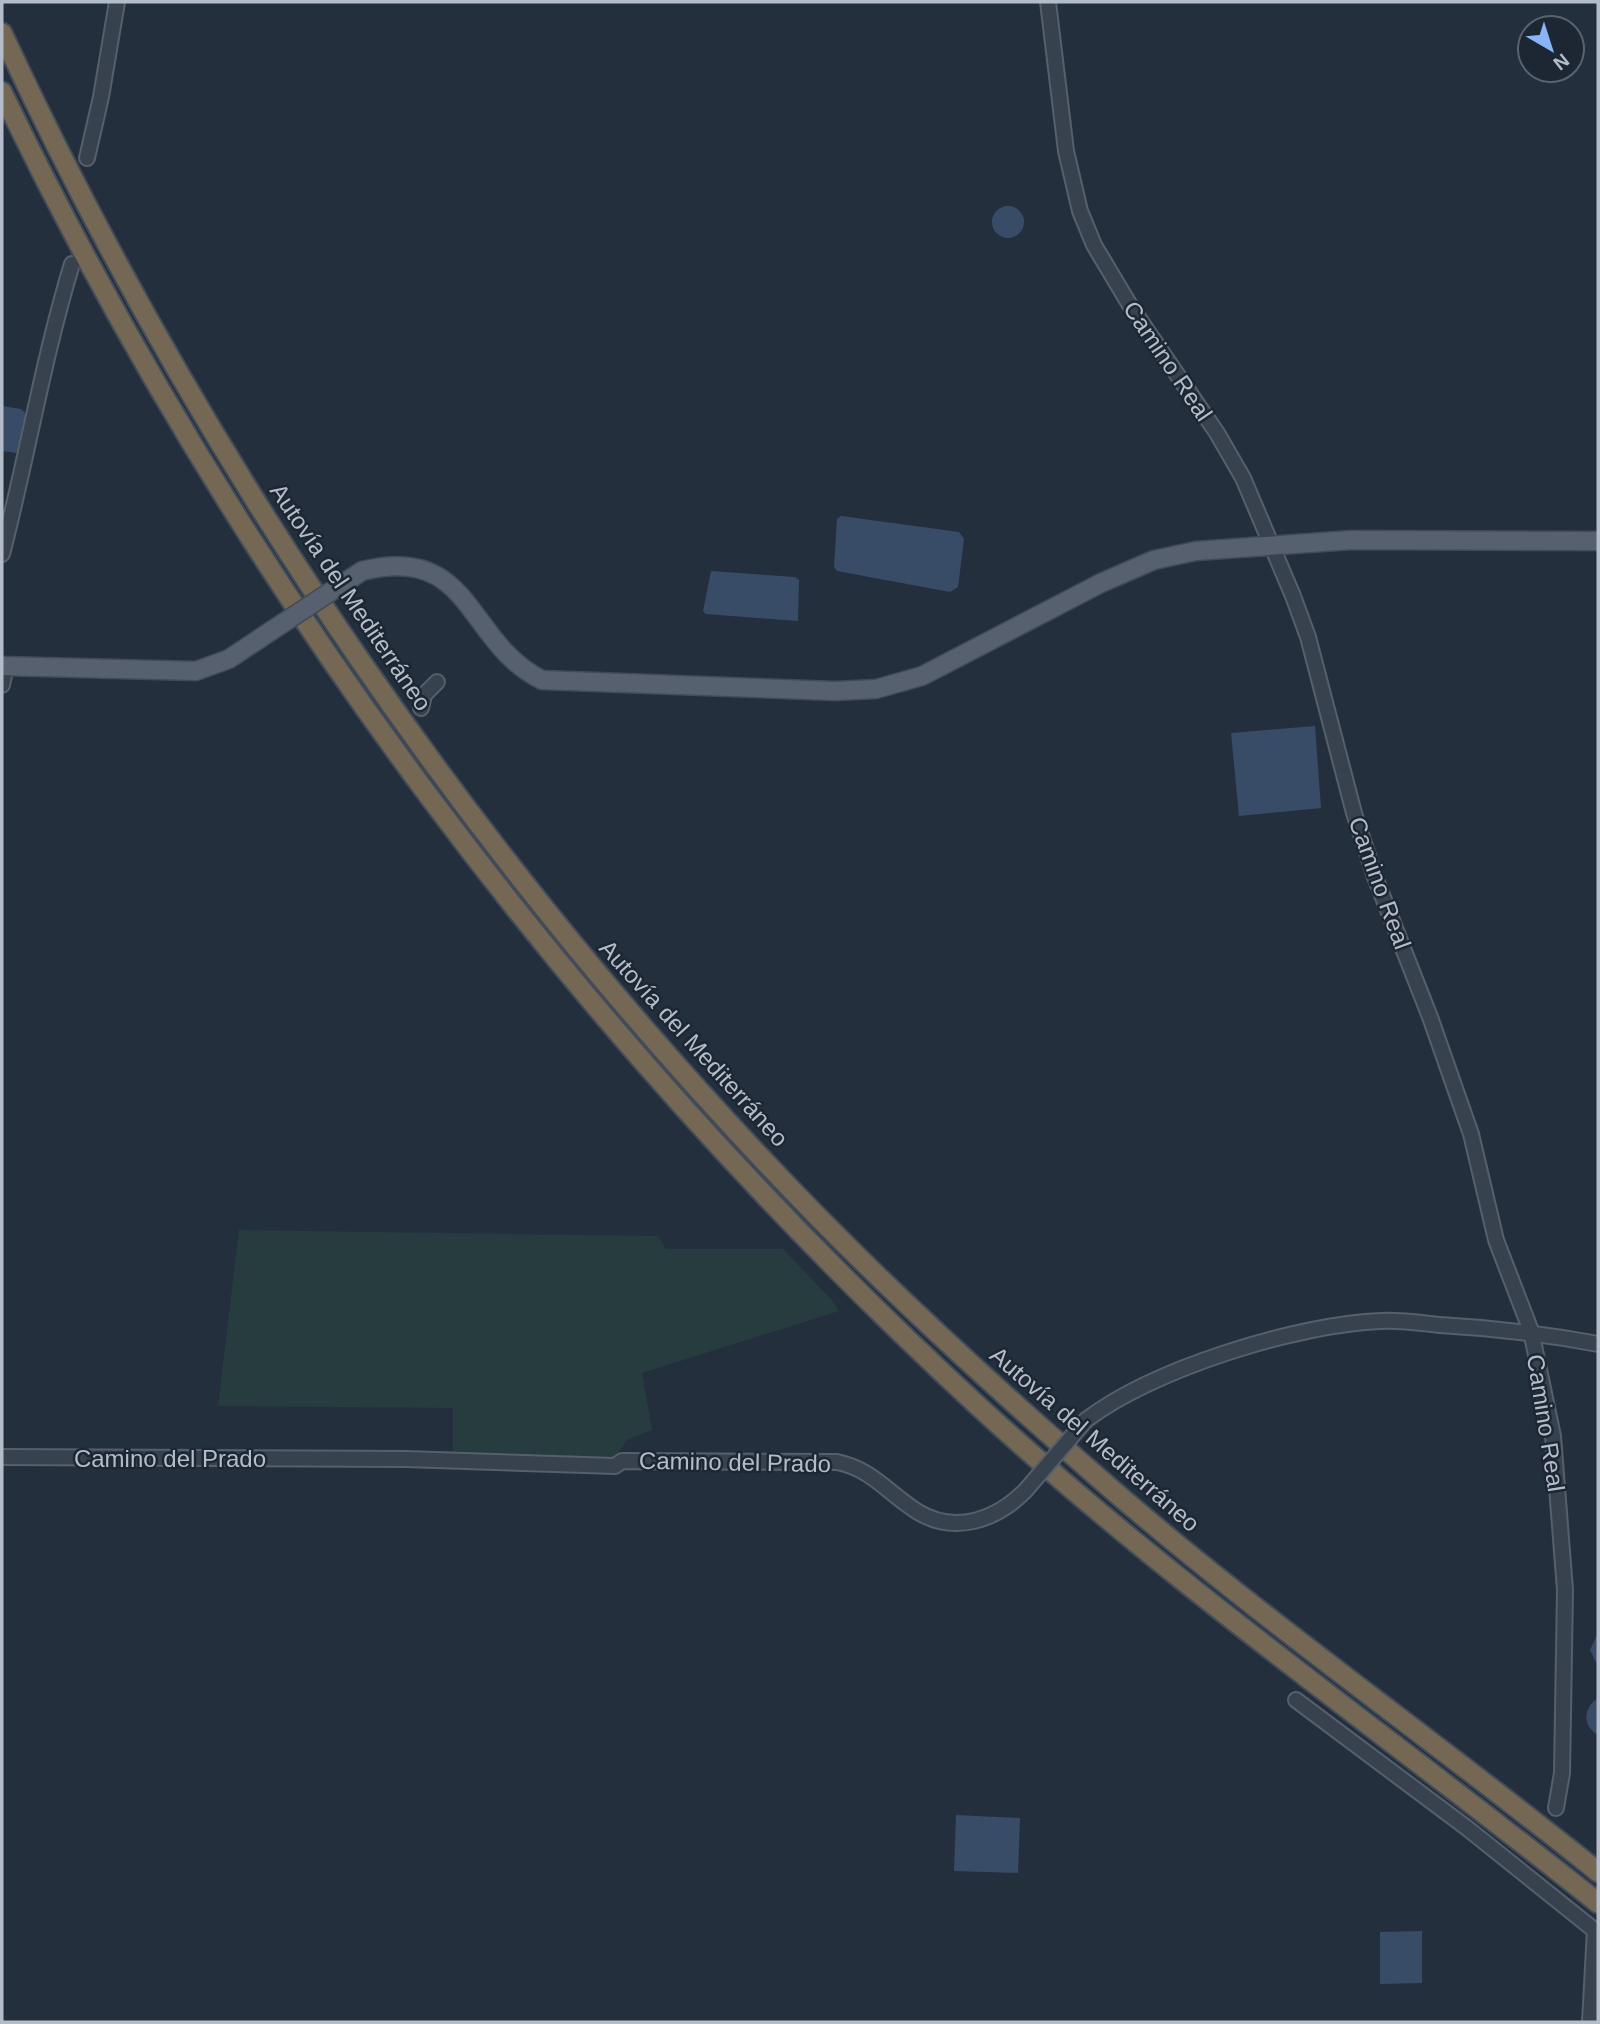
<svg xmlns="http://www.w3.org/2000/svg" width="1600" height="2024" font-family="Helvetica,sans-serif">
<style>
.green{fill:#263c3f}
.water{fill:#394c67}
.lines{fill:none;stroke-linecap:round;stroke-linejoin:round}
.minor-casing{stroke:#565f6c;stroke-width:18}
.major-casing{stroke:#414a57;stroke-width:21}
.highway-casing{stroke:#434c59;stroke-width:23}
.minor{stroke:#38414e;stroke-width:14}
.major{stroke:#56606e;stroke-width:18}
.highway{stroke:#746855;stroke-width:19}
.minor-bridge-casing{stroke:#565f6c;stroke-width:18;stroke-linecap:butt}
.major-bridge-casing{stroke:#414a57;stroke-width:21;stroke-linecap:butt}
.minor-bridge{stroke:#38414e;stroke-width:14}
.major-bridge{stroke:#56606e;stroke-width:18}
.labels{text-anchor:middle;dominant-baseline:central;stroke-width:5;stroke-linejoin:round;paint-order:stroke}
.street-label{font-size:24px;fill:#b4bcc9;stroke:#1d2633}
</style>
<rect width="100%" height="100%" fill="#242f3e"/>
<!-- green -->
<path class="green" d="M 239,1230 L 654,1236 L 658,1236 L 666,1249 L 783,1249 L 832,1300 L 839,1311 L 642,1373 L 652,1430 L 627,1440 L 615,1458 L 502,1458 L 453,1454 L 453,1408 L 218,1406 Z"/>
<!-- water -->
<g class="water">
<circle cx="1008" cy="222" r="16"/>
<path d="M 2,406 L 21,409 L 27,415 L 22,445 L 16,453 L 2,451 Z"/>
<path d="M 841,516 L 959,532 L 964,539 L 958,587 L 950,592 L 837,571 L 834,567 L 837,519 Z"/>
<path d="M 711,571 L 795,577 L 799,580 L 798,621 L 706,614 L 703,611 Z"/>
<path d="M 1315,726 L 1321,808 L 1239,816 L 1231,733 Z"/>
<path d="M 1598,1633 L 1598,1666 L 1590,1650 Z"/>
<path d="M 1598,1698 L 1598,1735 C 1582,1726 1583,1708 1598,1698 Z"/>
<path d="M 956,1815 L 1020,1818 L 1018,1873 L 954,1871 Z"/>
<path d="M 1422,1931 L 1422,1983 L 1380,1984 L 1380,1932 Z"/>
</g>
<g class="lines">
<!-- minor casing -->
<g class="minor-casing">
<g id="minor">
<path d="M 1048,2 L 1066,151 L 1080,211 L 1094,245 L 1131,307 L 1217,433 L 1243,478 L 1293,596 L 1308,637 L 1354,813 L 1375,877 L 1430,1017 L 1471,1134 L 1496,1240 L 1531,1331 L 1553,1436 L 1565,1590 L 1562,1773 L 1556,1808"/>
<path d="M 87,158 L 101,97 L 117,2"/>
<path d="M 2,554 C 27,458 43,359 72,264"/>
<path d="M 2,685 L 6,666"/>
<path d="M 421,708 L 424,695 L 437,682"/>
<path d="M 1086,1420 C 1153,1369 1297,1324 1381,1321 C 1400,1320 1421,1323 1440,1325 C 1495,1328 1544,1334 1598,1344"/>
<path d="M 2,1457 L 406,1459 L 615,1466 L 622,1461 L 837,1462 C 872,1469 889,1494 918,1512 C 956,1535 997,1519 1025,1491"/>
<path d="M 1296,1700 L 1467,1828 L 1598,1933"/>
<path d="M 1590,2022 L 1595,1930"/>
</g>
</g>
<!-- major casing -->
<g class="major-casing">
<g id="major">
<path d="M 362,571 C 473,543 465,642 542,680 L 835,691 L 876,689 L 922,676 L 1101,583 L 1154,560 L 1196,551 L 1352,540 L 1598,541"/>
<path d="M 2,666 L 196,671 L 229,659 L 271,631"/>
</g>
</g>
<!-- highway casing -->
<g class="highway-casing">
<g id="highway">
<path d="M 2,33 C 205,470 483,876 821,1220 C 908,1308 1000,1392 1093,1473 C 1254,1615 1431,1737 1598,1872"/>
<path d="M 2,92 C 240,587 573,1031 976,1404 C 1172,1585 1391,1737 1598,1903"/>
</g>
</g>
<!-- minor -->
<use href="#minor" class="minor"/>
<!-- major -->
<use href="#major" class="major"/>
<!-- highway -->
<use href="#highway" class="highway"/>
<!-- minor-bridge casing -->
<g class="minor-bridge-casing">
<path id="minor-bridge" d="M 1025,1491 L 1086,1420"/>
</g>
<!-- major-bridge casing -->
<g class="major-bridge-casing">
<path id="major-bridge" d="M 271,631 L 362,571"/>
</g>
<!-- minor-bridge -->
<use href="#minor-bridge" class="minor-bridge"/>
<!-- major-bridge -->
<use href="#major-bridge" class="major-bridge"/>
</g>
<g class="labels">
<!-- street labels -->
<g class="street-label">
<text transform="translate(1168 361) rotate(56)">Camino Real</text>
<text transform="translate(351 597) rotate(56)">Autovía del Mediterráneo</text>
<text transform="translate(1380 883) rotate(70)">Camino Real</text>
<text transform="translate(694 1043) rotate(48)">Autovía del Mediterráneo</text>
<text transform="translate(1546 1423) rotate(81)">Camino Real</text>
<text transform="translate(1095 1439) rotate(41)">Autovía del Mediterráneo</text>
<text x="170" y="1458">Camino del Prado</text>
<text transform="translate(735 1462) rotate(1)">Camino del Prado</text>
</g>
</g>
<!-- border -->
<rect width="1600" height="2024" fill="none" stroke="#b4bcc9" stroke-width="7"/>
<!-- north arrow -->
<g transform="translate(1551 49) rotate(141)"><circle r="33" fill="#1d2633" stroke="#59626f" stroke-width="2"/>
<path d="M0-5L12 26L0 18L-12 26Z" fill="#8ab4f8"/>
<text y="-10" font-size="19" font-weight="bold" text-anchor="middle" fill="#b4bcc9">N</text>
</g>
</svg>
